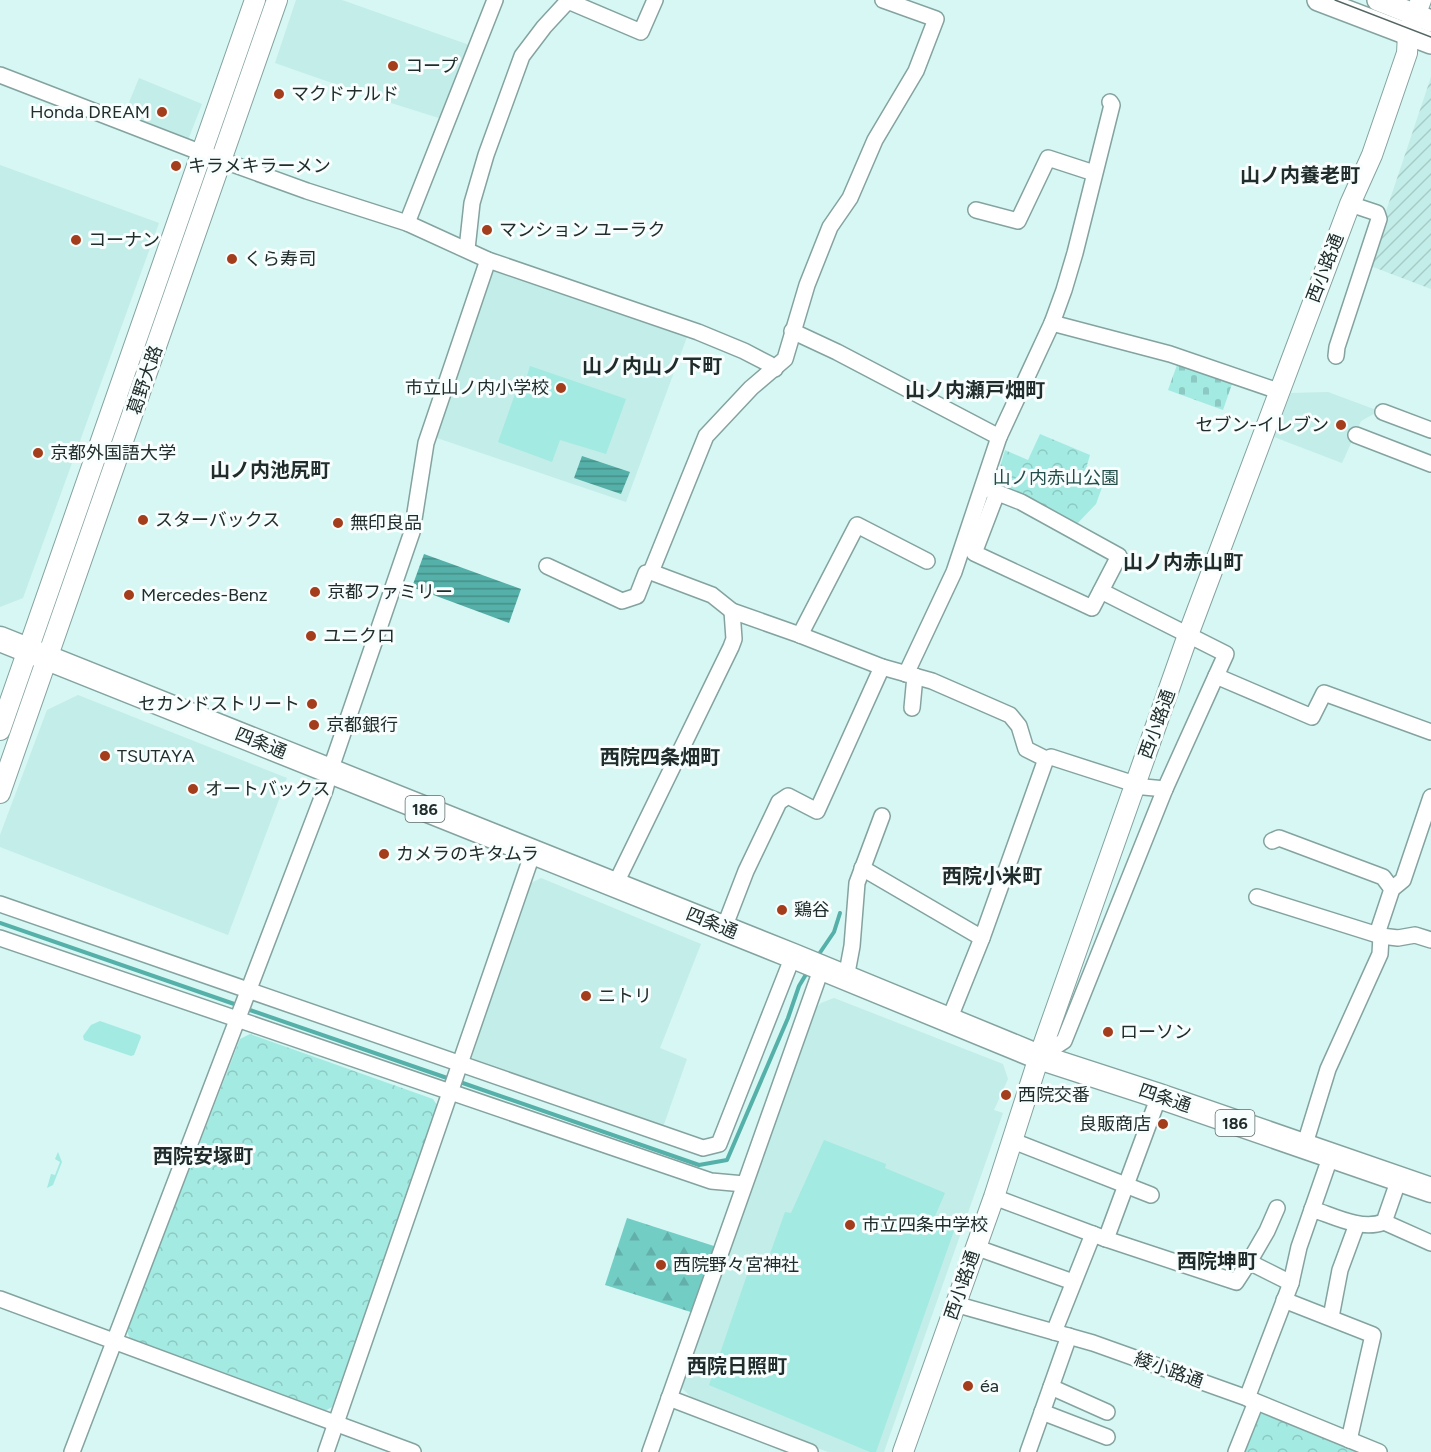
<svg xmlns="http://www.w3.org/2000/svg" width="1431" height="1452" font-family="Figtree,'Noto Sans JP',sans-serif">
<style>
.built{fill:#c3ede8}
.industrial{fill:url(#industrial-furrows)}
.green{fill:#a3eae2}
.forest{fill:url(#forest-firs)}
.cemetery{fill:url(#cemetery-stones)}
.park{fill:url(#park-crowns)}
.water{fill:url(#water-rules)}
.lines{fill:none;stroke-linecap:round;stroke-linejoin:round}
.stream{stroke:#54b0a8;stroke-width:4}
.minor-casing{stroke:#84a3a0;stroke-width:18}
.tertiary-casing{stroke:#84a3a0;stroke-width:22}
.secondary-casing{stroke:#84a3a0;stroke-width:24}
.primary-casing{stroke:#84a3a0;stroke-width:27}
.minor{stroke:#fff;stroke-width:15}
.tertiary{stroke:#fff;stroke-width:20}
.secondary{stroke:#fff;stroke-width:21}
.primary{stroke:#fff;stroke-width:24}
.tram{stroke:#546664;stroke-width:1.5}
.poi-dot{fill:#a43d1b;stroke:#f7fefd;stroke-width:2}
.labels{text-anchor:middle;dominant-baseline:central;stroke-width:6;stroke-linejoin:round;paint-order:stroke}
.shield{fill:#f7fefd;stroke:#616c6b;stroke-width:1.5}
.shield-label{font-size:16px;font-weight:bold;fill:#212d2c}
.poi-label{font-size:18px;fill:#212d2c;stroke:#f7fefd;text-anchor:start}
.street-label{font-size:18px;fill:#212d2c;stroke:#f7fefd}
.park-label{font-size:18px;fill:#244e4a;stroke:#f7fefd}
.neighbourhood-label{font-size:20px;font-weight:bold;fill:#212d2c;stroke:#f7fefd}
</style>
<defs>
<pattern id="industrial-furrows" width="10" height="10" patternUnits="userSpaceOnUse" patternTransform="scale(1.5)"><rect width="10" height="10" fill="#c3ede8"/><path d="M-1 1l2-2M0 10L10 0M9 11l2-2" fill="none" stroke="#a7ccc7"/></pattern>
<pattern id="forest-firs" width="22" height="20" patternUnits="userSpaceOnUse" patternTransform="scale(1.5)"><rect width="22" height="20" fill="#72cdc5"/><path d="M5 1l3.5 6h-7zM16 11l3.5 6h-7z" fill="#62b0a9"/></pattern>
<pattern id="cemetery-stones" width="16" height="16" patternUnits="userSpaceOnUse" patternTransform="scale(1.5)"><rect width="16" height="16" fill="#a3eae2"/><path d="M2 7V4a2 2 0 0 1 4 0v3zM10 15v-3a2 2 0 0 1 4 0v3z" fill="#8cc9c2"/></pattern>
<pattern id="park-crowns" width="20" height="18" patternUnits="userSpaceOnUse" patternTransform="scale(1.5)"><rect width="20" height="18" fill="#a3eae2"/><path d="M2 6a3 3 0 1 1 6 0M12 15a3 3 0 1 1 6 0" fill="none" stroke="#8cc9c2"/></pattern>
<pattern id="water-rules" width="6" height="5" patternUnits="userSpaceOnUse" patternTransform="scale(1.5)"><rect width="6" height="5" fill="#54b0a8"/><path d="M0 2.5h6" fill="none" stroke="#459089"/></pattern>
</defs>
<rect width="100%" height="100%" fill="#d6f7f3"/>
<!-- built -->
<g class="built">
<path d="M 296,0 L 342,0 L 472,46 L 442,119 L 369,96 L 275,63 Z"/>
<path d="M 139,78 L 202,104 L 186,145 L 122,120 Z"/>
<path d="M 0,165 L 159,223 L 23,598 L 0,607 Z"/>
<path d="M 492,271 L 514,278 L 525,279 L 567,293 L 572,298 L 687,337 L 626,502 L 437,438 Z"/>
<path d="M 1328,392 L 1379,411 L 1361,421 L 1342,463 L 1274,437 L 1291,393 Z"/>
<path d="M 78,695 L 287,778 L 228,935 L 0,847 L 0,835 L 47,710 Z"/>
<path d="M 541,878 L 701,944 L 660,1048 L 687,1059 L 662,1130 L 476,1065 L 472,1057 L 527,889 L 531,883 Z"/>
<path d="M 834,998 L 1003,1064 L 1008,1079 L 994,1110 L 1003,1113 L 884,1452 L 828,1452 L 694,1400 L 682,1388 L 749,1190 L 815,1009 L 821,1003 Z"/>
</g>
<!-- industrial -->
<path class="industrial" d="M 1431,77 L 1431,289 L 1368,265 Z"/>
<!-- green -->
<g class="green">
<path d="M 530,366 L 626,399 L 606,454 L 560,440 L 552,462 L 498,442 L 520,380 L 526,379 Z"/>
<path d="M 100,1021 L 140,1035 L 141,1037 L 134,1055 L 131,1056 L 84,1040 L 83,1036 L 91,1025 Z"/>
<path d="M 824,1140 L 886,1164 L 885,1168 L 945,1193 L 935,1216 L 956,1225 L 876,1452 L 870,1452 L 709,1385 L 748,1272 L 762,1276 L 785,1212 L 791,1213 Z"/>
<path d="M 58,1152 L 62,1162 L 53,1185 L 47,1188 L 51,1174 L 55,1175 L 60,1162 L 55,1159 Z"/>
</g>
<!-- forest -->
<path class="forest" d="M 627,1218 L 717,1247 L 694,1313 L 605,1285 Z"/>
<!-- cemetery -->
<path class="cemetery" d="M 1177,365 L 1191,370 L 1192,366 L 1233,381 L 1223,410 L 1168,390 Z"/>
<!-- park -->
<g class="park">
<path d="M 1040,434 L 1090,455 L 1087,465 L 1091,475 L 1105,479 L 1096,504 L 1074,527 L 995,484 L 1005,450 L 1028,460 Z"/>
<path d="M 250,1034 L 433,1099 L 439,1108 L 332,1407 L 323,1412 L 130,1340 L 127,1330 L 240,1039 Z"/>
<path d="M 1256,1411 L 1358,1452 L 1241,1452 Z"/>
</g>
<!-- water -->
<g class="water">
<path d="M 582,456 L 630,472 L 621,494 L 574,478 Z"/>
<path d="M 424,554 L 521,589 L 509,623 L 412,587 Z"/>
</g>
<g class="lines">
<!-- stream -->
<g class="stream">
<path d="M 0,923 L 240,1006"/>
<path d="M 817,957 L 834,932 L 840,913"/>
<path d="M 247,1009 L 450,1079"/>
<path d="M 457,1081 L 699,1165 L 727,1160 L 788,1018 L 799,986 L 808,971"/>
</g>
<!-- minor casing -->
<g class="minor-casing">
<g id="minor">
<path d="M 883,0 L 936,19 L 916,71 L 875,140 L 850,198 L 830,227 L 807,285 L 785,359 L 751,388 L 706,436 L 651,572 L 712,595 L 732,611 L 800,635 L 882,667 L 932,681 L 1010,715 L 1019,726 L 1026,749 L 1046,759 L 1051,757 L 1144,787 L 1165,789"/>
<path d="M 0,75 L 202,153 L 307,191 L 407,223 L 488,260 L 698,332 L 744,351 L 769,364 L 775,369"/>
<path d="M 976,210 L 1018,221 L 1048,158 L 1094,173"/>
<path d="M 407,223 L 495,0"/>
<path d="M 467,249 L 472,203 L 486,155 L 522,56 L 544,27 L 568,1 L 641,32 L 655,0"/>
<path d="M 1052,323 L 1170,354 L 1278,391"/>
<path d="M 792,331 L 837,352 L 999,437"/>
<path d="M 1336,356 L 1337,347 L 1379,219 L 1377,213 L 1350,204"/>
<path d="M 1383,412 L 1431,430"/>
<path d="M 1356,435 L 1431,464"/>
<path d="M 983,487 L 1021,502 L 1119,556 L 1092,608 L 974,553 L 997,493"/>
<path d="M 547,566 L 622,601 L 637,596 L 646,573 L 651,572"/>
<path d="M 1101,591 L 1226,654 L 1216,676"/>
<path d="M 800,635 L 857,525 L 927,561"/>
<path d="M 906,674 L 954,572 L 999,437 L 1052,323 L 1064,290 L 1075,253 L 1112,105 L 1110,102"/>
<path d="M 912,708 L 915,676"/>
<path d="M 1272,841 L 1279,838 L 1383,877 L 1392,889"/>
<path d="M 862,868 L 982,938"/>
<path d="M 615,885 L 731,647 L 734,639 L 732,611"/>
<path d="M 1257,897 L 1381,936 L 1398,938 L 1415,935 L 1431,940"/>
<path d="M 0,904 L 703,1148 L 719,1144 L 793,956"/>
<path d="M 724,928 L 746,871 L 779,802 L 788,796 L 817,811 L 882,667"/>
<path d="M 0,938 L 711,1181 L 744,1184"/>
<path d="M 846,978 L 852,946 L 857,883 L 882,816"/>
<path d="M 949,1020 L 982,938 L 1046,759"/>
<path d="M 1039,1057 L 1064,1041 L 1165,789 L 1216,676 L 1312,717 L 1324,693 L 1431,732"/>
<path d="M 1013,1141 L 1151,1195"/>
<path d="M 1304,1147 L 1328,1069 L 1380,954 L 1381,936 L 1378,931 L 1392,889 L 1403,880 L 1431,797"/>
<path d="M 994,1197 L 1106,1239 L 1236,1282 L 1249,1262 L 1291,1283"/>
<path d="M 1312,1209 C 1334,1216 1361,1231 1384,1222 L 1399,1179"/>
<path d="M 1384,1222 L 1431,1243"/>
<path d="M 1106,1239 L 1159,1096"/>
<path d="M 975,1247 L 1073,1282"/>
<path d="M 1249,1262 L 1267,1231 L 1277,1208"/>
<path d="M 0,1299 L 413,1452"/>
<path d="M 1284,1300 L 1373,1335 L 1349,1440"/>
<path d="M 955,1304 L 1093,1343 L 1247,1398 L 1379,1452"/>
<path d="M 1331,1317 L 1340,1270 L 1357,1224"/>
<path d="M 1054,1332 L 1093,1234"/>
<path d="M 1051,1387 L 1107,1412"/>
<path d="M 669,1398 L 810,1452"/>
<path d="M 1247,1398 L 1291,1283 L 1299,1247 L 1331,1155"/>
<path d="M 1042,1412 L 1107,1437"/>
<path d="M 72,1452 L 325,790 L 330,771 L 412,532 L 426,443 L 488,260"/>
<path d="M 326,1452 L 533,852"/>
<path d="M 650,1452 L 822,967"/>
<path d="M 1028,1452 L 1069,1336"/>
<path d="M 1236,1452 L 1256,1402"/>
</g>
</g>
<!-- tertiary casing -->
<g class="tertiary-casing">
<g id="tertiary">
<path d="M 0,730 L 255,0"/>
<path d="M 0,793 L 277,0"/>
<path d="M 903,1452 L 994,1197 L 1039,1057 L 1188,635 L 1350,204 L 1372,155 L 1407,53 L 1408,34 L 1421,0"/>
</g>
</g>
<!-- secondary casing -->
<g class="secondary-casing">
<g id="secondary">
<path d="M 1318,0 L 1431,43"/>
<path d="M 1378,0 L 1431,21"/>
</g>
</g>
<!-- primary casing -->
<g class="primary-casing">
<path id="primary" d="M 0,639 L 793,956 L 1039,1057 L 1159,1096 L 1431,1190"/>
</g>
<!-- minor -->
<use href="#minor" class="minor"/>
<!-- tertiary -->
<use href="#tertiary" class="tertiary"/>
<!-- secondary -->
<use href="#secondary" class="secondary"/>
<!-- primary -->
<use href="#primary" class="primary"/>
<!-- tram -->
<path class="tram" d="M 1335,0 L 1431,37"/>
</g>
<!-- markers -->
<g class="poi-dot">
<circle cx="393" cy="66" r="6"/>
<circle cx="279" cy="94" r="6"/>
<circle cx="162" cy="112" r="6"/>
<circle cx="176" cy="166" r="6"/>
<circle cx="487" cy="230" r="6"/>
<circle cx="76" cy="240" r="6"/>
<circle cx="232" cy="259" r="6"/>
<circle cx="561" cy="388" r="6"/>
<circle cx="1341" cy="425" r="6"/>
<circle cx="38" cy="453" r="6"/>
<circle cx="143" cy="520" r="6"/>
<circle cx="338" cy="523" r="6"/>
<circle cx="315" cy="592" r="6"/>
<circle cx="129" cy="595" r="6"/>
<circle cx="311" cy="636" r="6"/>
<circle cx="312" cy="704" r="6"/>
<circle cx="314" cy="725" r="6"/>
<circle cx="105" cy="756" r="6"/>
<circle cx="193" cy="789" r="6"/>
<circle cx="384" cy="854" r="6"/>
<circle cx="782" cy="910" r="6"/>
<circle cx="586" cy="996" r="6"/>
<circle cx="1108" cy="1032" r="6"/>
<circle cx="1006" cy="1095" r="6"/>
<circle cx="1163" cy="1124" r="6"/>
<circle cx="850" cy="1225" r="6"/>
<circle cx="661" cy="1265" r="6"/>
<circle cx="968" cy="1386" r="6"/>
</g>
<g class="labels">
<!-- shield labels -->
<g class="shield">
<rect x="405.5" y="796" width="39" height="26" rx="4.5"/>
<rect x="1215.5" y="1110" width="39" height="26" rx="4.5"/>
</g>
<g class="shield-label">
<text x="425" y="809">186</text>
<text x="1235" y="1123">186</text>
</g>
<!-- poi labels -->
<g class="poi-label">
<text x="405" y="66">コープ</text>
<text x="291" y="94">マクドナルド</text>
<text x="150" y="112" text-anchor="end">Honda DREAM</text>
<text x="188" y="166">キラメキラーメン</text>
<text x="499" y="230">マンション ユーラク</text>
<text x="88" y="240">コーナン</text>
<text x="244" y="259">くら寿司</text>
<text x="549" y="388" text-anchor="end">市立山ノ内小学校</text>
<text x="1329" y="425" text-anchor="end">セブン-イレブン</text>
<text x="50" y="453">京都外国語大学</text>
<text x="155" y="520">スターバックス</text>
<text x="350" y="523">無印良品</text>
<text x="327" y="592">京都ファミリー</text>
<text x="141" y="595">Mercedes-Benz</text>
<text x="323" y="636">ユニクロ</text>
<text x="300" y="704" text-anchor="end">セカンドストリート</text>
<text x="326" y="725">京都銀行</text>
<text x="117" y="756">TSUTAYA</text>
<text x="205" y="789">オートバックス</text>
<text x="396" y="854">カメラのキタムラ</text>
<text x="794" y="910">鶏谷</text>
<text x="598" y="996">ニトリ</text>
<text x="1120" y="1032">ローソン</text>
<text x="1018" y="1095">西院交番</text>
<text x="1151" y="1124" text-anchor="end">良販商店</text>
<text x="862" y="1225">市立四条中学校</text>
<text x="673" y="1265">西院野々宮神社</text>
<text x="980" y="1386">éa</text>
</g>
<!-- street labels -->
<g class="street-label">
<text transform="translate(1325 268) rotate(-69)">西小路通</text>
<text transform="translate(145 380) rotate(-71)">葛野大路</text>
<text transform="translate(1157 724) rotate(-70)">西小路通</text>
<text transform="translate(261 743) rotate(22)">四条通</text>
<text transform="translate(712 923) rotate(22)">四条通</text>
<text transform="translate(1165 1098) rotate(19)">四条通</text>
<text transform="translate(962 1285) rotate(-71)">西小路通</text>
<text transform="translate(1169 1370) rotate(20)">綾小路通</text>
</g>
<!-- park labels -->
<g class="park-label">
<text x="1056" y="478">山ノ内赤山公園</text>
</g>
<!-- neighbourhood labels -->
<g class="neighbourhood-label">
<text x="1300" y="175">山ノ内養老町</text>
<text x="652" y="366">山ノ内山ノ下町</text>
<text x="975" y="390">山ノ内瀬戸畑町</text>
<text x="270" y="470">山ノ内池尻町</text>
<text x="1183" y="562">山ノ内赤山町</text>
<text x="660" y="757">西院四条畑町</text>
<text x="992" y="876">西院小米町</text>
<text x="203" y="1156">西院安塚町</text>
<text x="1217" y="1261">西院坤町</text>
<text x="737" y="1366">西院日照町</text>
</g>
</g>
</svg>
